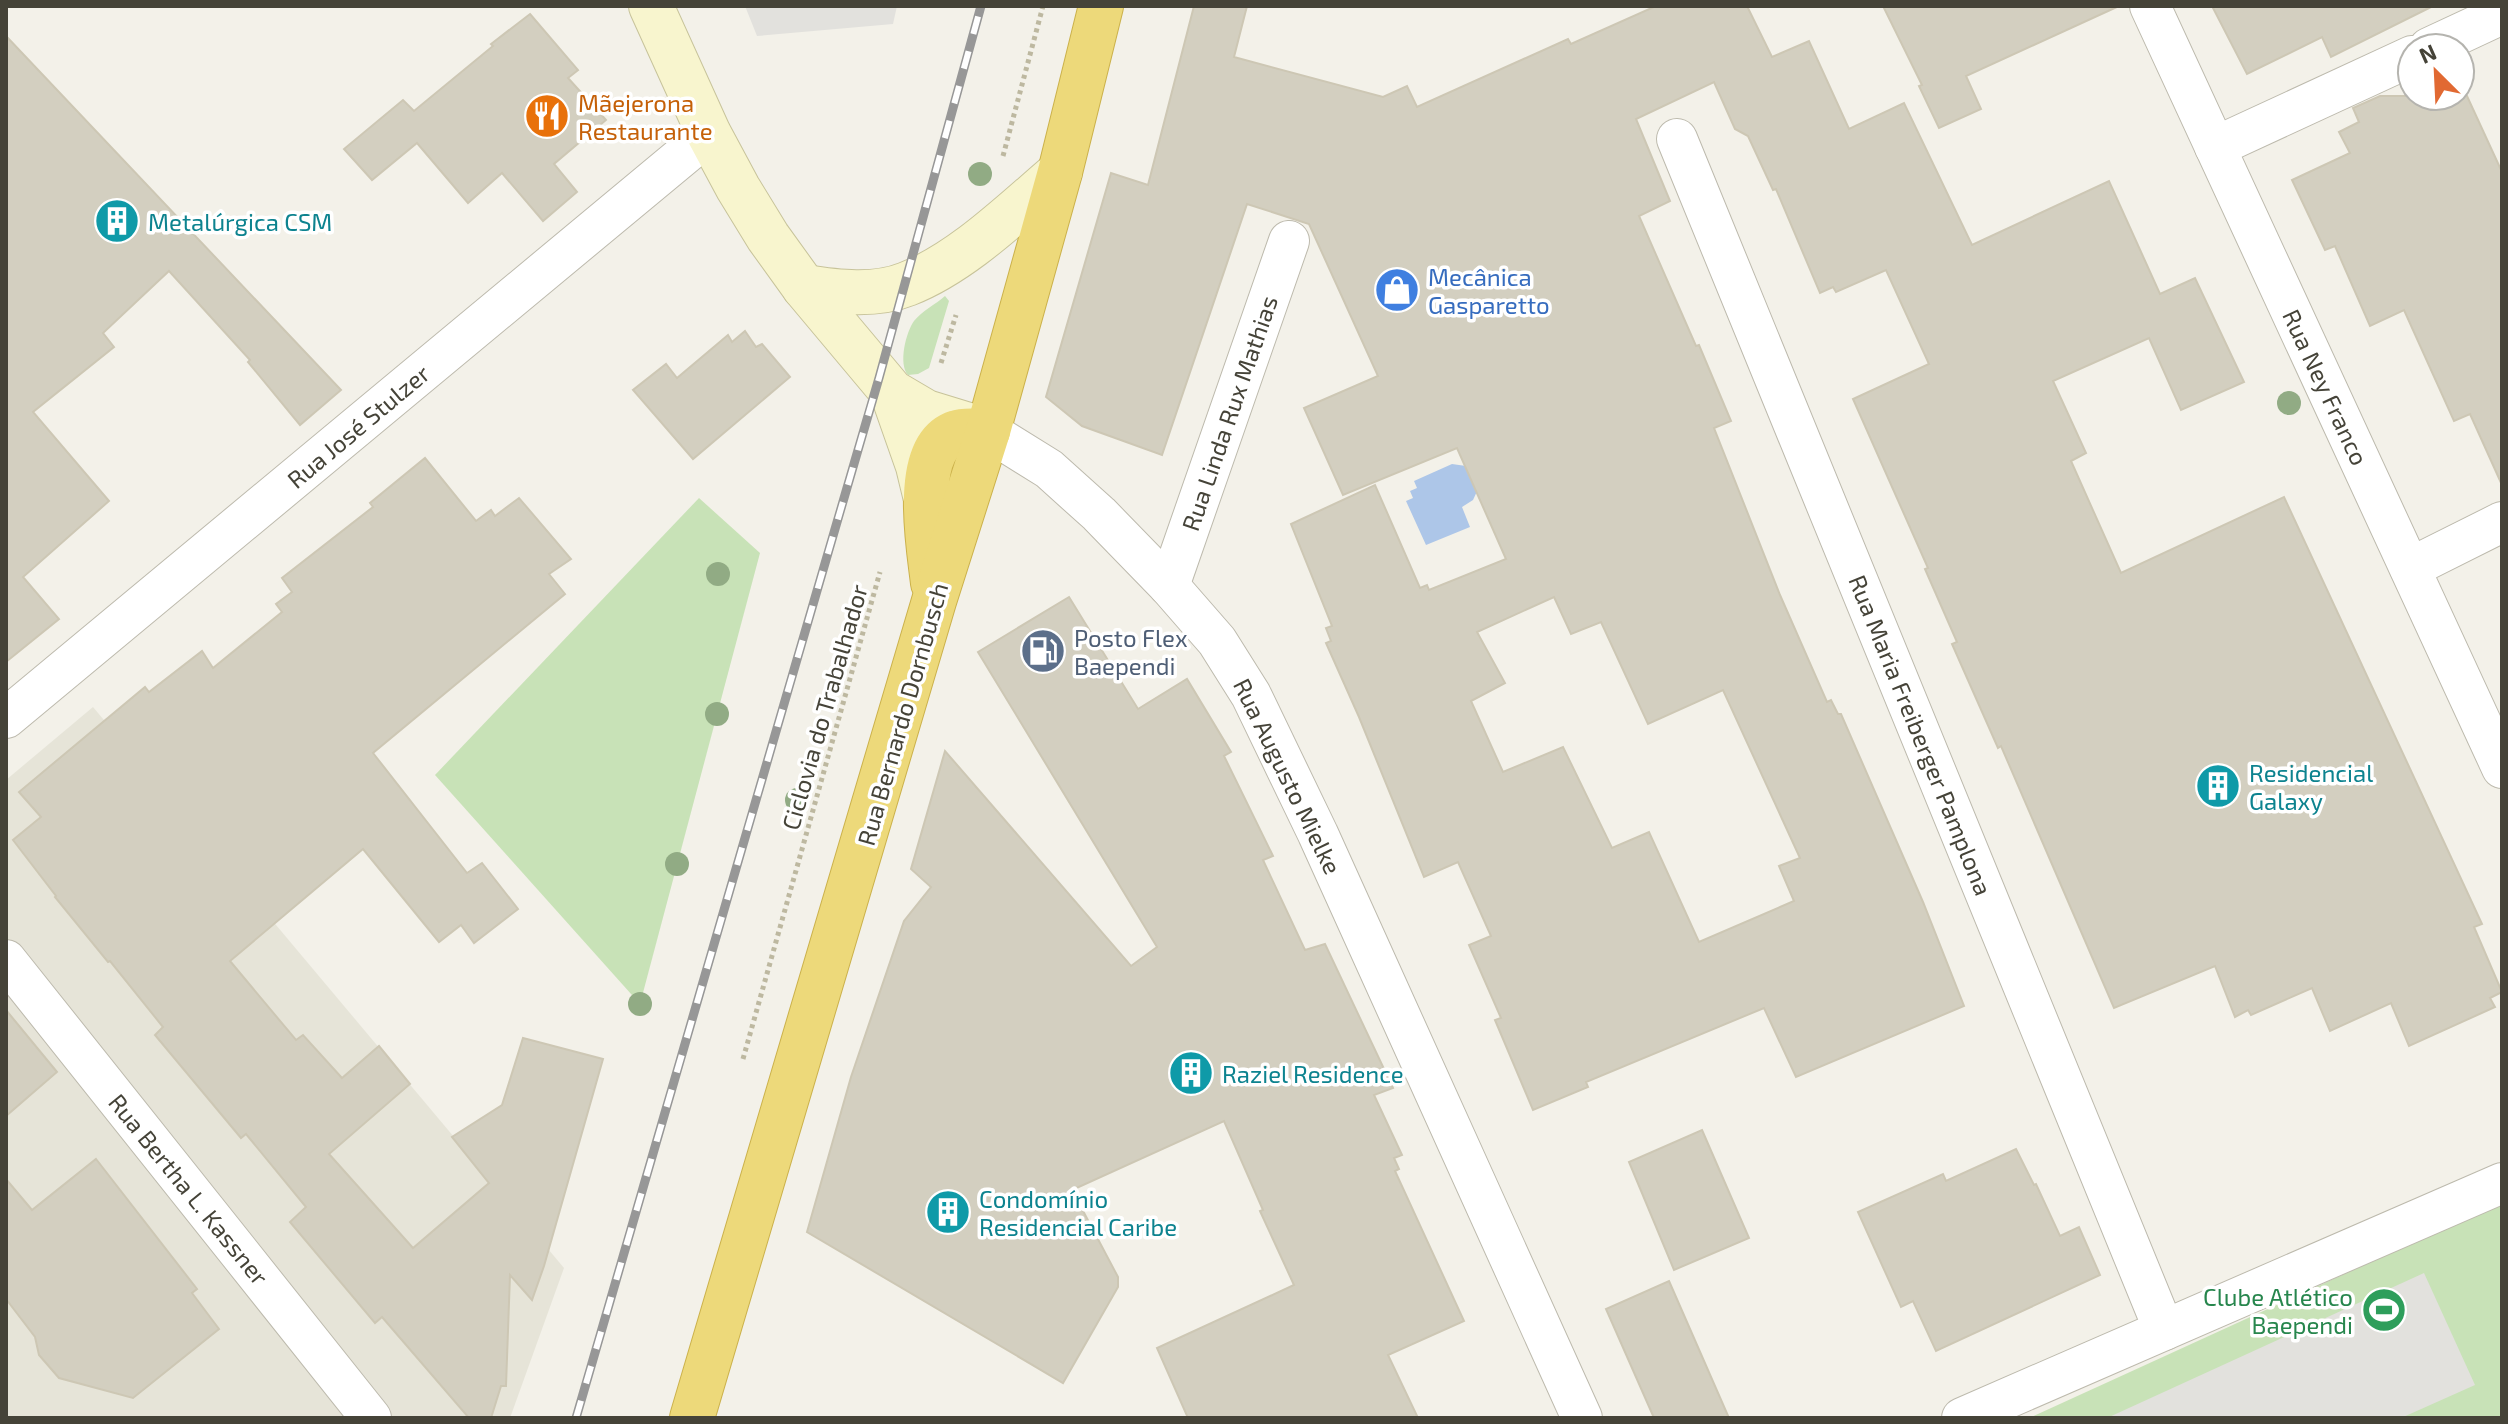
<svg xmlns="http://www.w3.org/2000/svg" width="2508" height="1424" font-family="'Exo 2',sans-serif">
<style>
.residential{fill:#e6e4d8}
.green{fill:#c8e2b7}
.parking{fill:#e2e1dd}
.water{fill:#adc6e8}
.building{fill:#d3cfc0;stroke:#cdc7b4;stroke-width:2;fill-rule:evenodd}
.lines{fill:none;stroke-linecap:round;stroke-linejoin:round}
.street-casing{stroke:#bdbaad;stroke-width:42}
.secondary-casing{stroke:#c7c39a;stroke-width:46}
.highway-casing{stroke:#cbb14b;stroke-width:46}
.path{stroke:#bdb8a0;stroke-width:5;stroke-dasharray:4 4;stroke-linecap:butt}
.street{stroke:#fff;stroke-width:40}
.secondary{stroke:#f8f5ce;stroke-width:44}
.highway{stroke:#edd97a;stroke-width:44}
.rail-casing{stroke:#979797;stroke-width:9}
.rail{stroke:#fff;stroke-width:6;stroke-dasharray:18;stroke-linecap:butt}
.tree{fill:#91ab84}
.labels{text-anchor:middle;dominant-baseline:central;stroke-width:7;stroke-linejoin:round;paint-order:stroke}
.food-label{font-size:24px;fill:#c56008;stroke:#fff;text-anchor:start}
.culture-label{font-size:24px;fill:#0d838f;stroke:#fff;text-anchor:start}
.shop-label{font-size:24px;fill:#366cbe;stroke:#fff;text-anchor:start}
.street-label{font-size:24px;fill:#454338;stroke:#fff}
.service-label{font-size:24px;fill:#4e5e75;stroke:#fff;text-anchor:start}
.leisure-label{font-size:24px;fill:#27864d;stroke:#fff;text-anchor:end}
</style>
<rect width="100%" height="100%" fill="#f3f1e9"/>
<!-- residential -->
<path class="residential" d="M 93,707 L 564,1268 L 510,1418 L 6,1418 L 6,780 Z"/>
<!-- green -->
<g class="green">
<path d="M 945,296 L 949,301 L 929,368 L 918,374 L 908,375 C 898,364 906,332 914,321 C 922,311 936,304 945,296 Z"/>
<path d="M 699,498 L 760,553 L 640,1004 L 435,775 Z"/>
<path d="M 2502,1202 L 2502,1418 L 2029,1418 Z"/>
</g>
<!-- parking -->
<g class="parking">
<path d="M 745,6 L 897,6 L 893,24 L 757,36 Z"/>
<path d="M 2424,1273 L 2475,1385 L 2401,1418 L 2107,1418 Z"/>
</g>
<!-- water -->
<path class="water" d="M 1452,464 L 1466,466 L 1479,487 L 1473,500 L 1462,507 L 1470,527 L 1426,545 L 1406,501 L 1413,498 L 1410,491 L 1417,488 L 1414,481 Z"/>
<!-- building -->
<g class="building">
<path d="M 1194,6 L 1247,6 L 1234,57 L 1383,97 L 1407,86 L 1417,107 L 1568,39 L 1571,44 L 1656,6 L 1747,6 L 1772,57 L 1809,41 L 1849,129 L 1904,103 L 1972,245 L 2109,181 L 2160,294 L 2195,278 L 2244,382 L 2181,410 L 2149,338 L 2053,381 L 2086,453 L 2071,461 L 2121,573 L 2284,497 L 2482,924 L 2474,927 L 2502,992 L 2490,998 L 2495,1007 L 2409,1046 L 2391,1003 L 2330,1031 L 2312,988 L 2251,1015 L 2248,1010 L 2235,1017 L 2215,966 L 2114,1008 L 2001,746 L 1998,748 L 1952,644 L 1957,642 L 1925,569 L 1928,568 L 1853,399 L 1929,364 L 1886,270 L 1836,292 L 1833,287 L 1820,293 L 1776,189 L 1773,190 L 1748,136 L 1735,129 L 1714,82 L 1636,119 L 1670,201 L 1639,216 L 1696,346 L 1699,345 L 1731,421 L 1714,428 L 1780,595 L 1827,702 L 1831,700 L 1838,714 L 1841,714 L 1923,902 L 1964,1006 L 1796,1077 L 1764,1008 L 1586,1082 L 1588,1087 L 1533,1110 L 1495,1020 L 1501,1018 L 1469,945 L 1491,936 L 1458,862 L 1424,877 L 1359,717 L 1326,643 L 1331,641 L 1326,628 L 1332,626 L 1291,524 L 1375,485 L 1420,588 L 1427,585 L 1429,590 L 1506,559 L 1457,448 L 1343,495 L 1304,408 L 1378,376 L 1309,224 L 1247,204 L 1162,455 L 1082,426 L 1046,397 L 1111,173 L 1148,185 ZM 1554,597 L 1571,634 L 1601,622 L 1648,724 L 1723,690 L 1800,858 L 1779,866 L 1794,901 L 1699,942 L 1649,832 L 1612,848 L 1563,747 L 1503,772 L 1471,701 L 1505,683 L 1477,632 Z"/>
<path d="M 1883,6 L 2119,6 L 1966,76 L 1981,109 L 1939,128 L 1919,86 L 1922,85 Z"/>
<path d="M 2212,6 L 2433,6 L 2331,57 L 2322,37 L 2247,74 Z"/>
<path d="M 530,14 L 578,70 L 568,78 L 606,120 L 554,164 L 577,192 L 543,221 L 502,173 L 468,203 L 417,143 L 372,180 L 344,149 L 403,100 L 414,111 L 493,46 L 491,44 Z"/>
<path d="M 6,36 L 341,390 L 300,425 L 248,362 L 250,360 L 169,271 L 103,333 L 114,347 L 33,412 L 109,501 L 23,577 L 59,619 L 6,662 Z"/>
<path d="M 2380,96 L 2467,96 L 2502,172 L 2502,485 L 2470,414 L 2454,421 L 2404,310 L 2370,326 L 2335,246 L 2325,250 L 2292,180 L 2350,153 L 2339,132 L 2359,122 L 2353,108 Z"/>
<path d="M 745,331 L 756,347 L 762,344 L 790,377 L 693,459 L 633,390 L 666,364 L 677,378 L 728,335 L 732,342 Z"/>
<path d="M 425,458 L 476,521 L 491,510 L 495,516 L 519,498 L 571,559 L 549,574 L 565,594 L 373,753 L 467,873 L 482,863 L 518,909 L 474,943 L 461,925 L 439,942 L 363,849 L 230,961 L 296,1040 L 303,1035 L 342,1078 L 379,1046 L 410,1084 L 329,1154 L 413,1248 L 489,1183 L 452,1137 L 502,1105 L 523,1038 L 603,1059 L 544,1266 L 532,1300 L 510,1275 L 506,1386 L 501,1386 L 491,1418 L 469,1418 L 382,1317 L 375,1323 L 290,1222 L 306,1207 L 246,1134 L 241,1138 L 155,1035 L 163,1027 L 110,961 L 108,962 L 55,897 L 56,896 L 13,840 L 41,817 L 19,792 L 145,687 L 149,692 L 202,651 L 213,668 L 282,612 L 276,604 L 292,592 L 282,578 L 373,507 L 370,503 Z"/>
<path d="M 1069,597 L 1138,709 L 1187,679 L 1231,752 L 1224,756 L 1273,856 L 1263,860 L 1305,950 L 1325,944 L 1393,1088 L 1374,1095 L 1402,1155 L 1394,1158 L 1399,1169 L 1395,1171 L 1464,1321 L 1388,1355 L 1418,1418 L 1188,1418 L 1157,1348 L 1294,1285 L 1260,1211 L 1263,1210 L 1224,1121 L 1072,1190 L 1118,1277 L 1118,1287 L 1063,1383 L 807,1232 L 851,1077 L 904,921 L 931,887 L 911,869 L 945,751 L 1131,966 L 1157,947 L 978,652 Z"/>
<path d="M 6,1010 L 57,1072 L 6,1116 Z"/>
<path d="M 1702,1130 L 1749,1238 L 1674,1270 L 1629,1162 Z"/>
<path d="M 2016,1149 L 2034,1185 L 2036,1184 L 2060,1236 L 2079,1227 L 2100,1275 L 1936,1351 L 1913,1301 L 1901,1307 L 1858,1212 L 1943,1174 L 1946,1181 Z"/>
<path d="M 96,1159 L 197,1289 L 192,1293 L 219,1329 L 133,1398 L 59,1378 L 39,1355 L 35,1337 L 6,1299 L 6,1179 L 32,1210 Z"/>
<path d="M 1669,1281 L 1729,1418 L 1654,1418 L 1606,1309 Z"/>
</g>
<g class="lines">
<!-- street casing -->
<g class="street-casing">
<g id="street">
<path d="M 2150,6 L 2502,768"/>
<path d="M 2429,48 L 2502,14"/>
<path d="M 1677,139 L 2164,1330"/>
<path d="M 2215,147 L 2412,56"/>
<path d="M 988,431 L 1049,469 L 1099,514 L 1169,586 L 1217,641 L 1251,695 L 1318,834 L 1582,1418"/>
<path d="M 2410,568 L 2502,522"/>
<path d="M 1169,586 L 1289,241"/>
<path d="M 6,718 L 709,134"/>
<path d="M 6,960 L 371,1418"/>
<path d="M 1962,1418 L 2502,1183"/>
</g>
</g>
<!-- secondary casing -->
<g class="secondary-casing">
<g id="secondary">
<path d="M 651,6 L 709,134 L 738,188 L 768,237 L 804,287 L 892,392 L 926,412 L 988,431"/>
<path d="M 804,287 C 837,292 875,297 907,284 C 963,262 1014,211 1060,172"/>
<path d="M 892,392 L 918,466 L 925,495"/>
</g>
</g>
<!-- highway casing -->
<g class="highway-casing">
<g id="highway">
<path d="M 933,583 C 929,547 910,447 957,432 C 965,429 979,431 988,431"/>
<path d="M 692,1418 L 934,601 L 988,431 L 1060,172 L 1101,6"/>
</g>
</g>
<!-- path -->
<g class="path">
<path d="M 1003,156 L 1043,6"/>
<path d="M 941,363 L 956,315"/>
<path d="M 743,1059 L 880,572"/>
</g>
<!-- street -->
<use href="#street" class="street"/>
<!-- secondary -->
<use href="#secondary" class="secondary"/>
<!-- highway -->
<use href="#highway" class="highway"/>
<!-- rail casing -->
<g class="rail-casing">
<path id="rail" d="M 576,1418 L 879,378 L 981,6"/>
</g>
<!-- rail -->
<use href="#rail" class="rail"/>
</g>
<!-- trees -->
<g class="tree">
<circle cx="980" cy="174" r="12"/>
<circle cx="2289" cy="403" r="12"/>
<circle cx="718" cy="574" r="12"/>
<circle cx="717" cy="714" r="12"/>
<circle cx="797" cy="800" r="12"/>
<circle cx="677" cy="864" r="12"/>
<circle cx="640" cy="1004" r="12"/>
</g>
<!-- icons -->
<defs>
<g id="restaurant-disc" transform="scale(2.3)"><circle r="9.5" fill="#e8710a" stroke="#fff"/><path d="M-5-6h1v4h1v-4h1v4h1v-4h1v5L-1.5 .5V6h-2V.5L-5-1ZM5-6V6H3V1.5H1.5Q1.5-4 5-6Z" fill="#fff"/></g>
<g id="building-disc" transform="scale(2.3)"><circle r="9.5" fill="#0f9aa8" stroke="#fff"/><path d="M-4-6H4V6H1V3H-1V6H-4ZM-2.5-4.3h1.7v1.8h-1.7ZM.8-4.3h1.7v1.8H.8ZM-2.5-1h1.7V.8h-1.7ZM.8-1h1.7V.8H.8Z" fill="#fff"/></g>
<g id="shop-disc" transform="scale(2.3)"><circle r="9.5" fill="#3f7fe0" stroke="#fff"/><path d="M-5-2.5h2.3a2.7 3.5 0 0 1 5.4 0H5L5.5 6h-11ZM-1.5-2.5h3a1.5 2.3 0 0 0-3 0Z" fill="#fff"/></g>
<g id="fuel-disc" transform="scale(2.3)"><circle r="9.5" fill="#5c6f8a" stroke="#fff"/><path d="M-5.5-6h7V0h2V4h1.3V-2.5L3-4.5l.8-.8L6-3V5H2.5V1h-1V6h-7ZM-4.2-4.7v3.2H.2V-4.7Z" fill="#fff"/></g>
<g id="stadium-disc" transform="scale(2.3)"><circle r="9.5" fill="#2e9e5b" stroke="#fff"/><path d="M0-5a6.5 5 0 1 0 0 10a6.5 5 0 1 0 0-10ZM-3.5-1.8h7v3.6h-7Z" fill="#fff"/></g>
</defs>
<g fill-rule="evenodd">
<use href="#restaurant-disc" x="547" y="116"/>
<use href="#building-disc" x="117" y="221"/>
<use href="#shop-disc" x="1397" y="290"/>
<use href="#fuel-disc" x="1043" y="651"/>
<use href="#building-disc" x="2218" y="786"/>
<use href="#building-disc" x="1191" y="1073"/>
<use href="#building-disc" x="948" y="1212"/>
<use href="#stadium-disc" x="2384" y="1310"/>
</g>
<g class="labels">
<!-- food labels -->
<g class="food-label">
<text x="578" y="102">Mãejerona<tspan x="578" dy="28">Restaurante</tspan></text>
</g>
<!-- culture labels -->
<g class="culture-label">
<text x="148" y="221">Metalúrgica CSM</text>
<text x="2249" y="772">Residencial<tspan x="2249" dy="28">Galaxy</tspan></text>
<text x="1222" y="1073">Raziel Residence</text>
<text x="979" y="1198">Condomínio<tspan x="979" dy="28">Residencial Caribe</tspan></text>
</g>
<!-- shop labels -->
<g class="shop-label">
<text x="1428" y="276">Mecânica<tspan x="1428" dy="28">Gasparetto</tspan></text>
</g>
<!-- street labels -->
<g class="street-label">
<text transform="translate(2326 387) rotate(65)">Rua Ney Franco</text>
<text transform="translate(1229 413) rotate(-71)">Rua Linda Rux Mathias</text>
<text transform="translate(358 426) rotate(-40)">Rua José Stulzer</text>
<text transform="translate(824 707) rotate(-74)">Ciclovia do Trabalhador</text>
<text transform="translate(902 714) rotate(-74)">Rua Bernardo Dornbusch</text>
<text transform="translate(1921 735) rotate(68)">Rua Maria Freiberger Pamplona</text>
<text transform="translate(1288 776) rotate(64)">Rua Augusto Mielke</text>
<text transform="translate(189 1189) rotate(51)">Rua Bertha L. Kassner</text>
</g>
<!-- service labels -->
<g class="service-label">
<text x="1074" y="637">Posto Flex<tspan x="1074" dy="28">Baependi</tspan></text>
</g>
<!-- leisure labels -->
<g class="leisure-label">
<text x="2353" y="1296">Clube Atlético<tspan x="2353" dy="28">Baependi</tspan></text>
</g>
</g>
<!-- border -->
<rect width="2508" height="1424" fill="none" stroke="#454338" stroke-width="16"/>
<!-- north arrow -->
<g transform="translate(2436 72) rotate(336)"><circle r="38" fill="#ffffff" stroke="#b5b4af" stroke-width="2"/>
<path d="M0-6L14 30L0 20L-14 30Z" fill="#e16932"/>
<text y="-12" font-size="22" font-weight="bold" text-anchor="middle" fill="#454338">N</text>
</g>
</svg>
